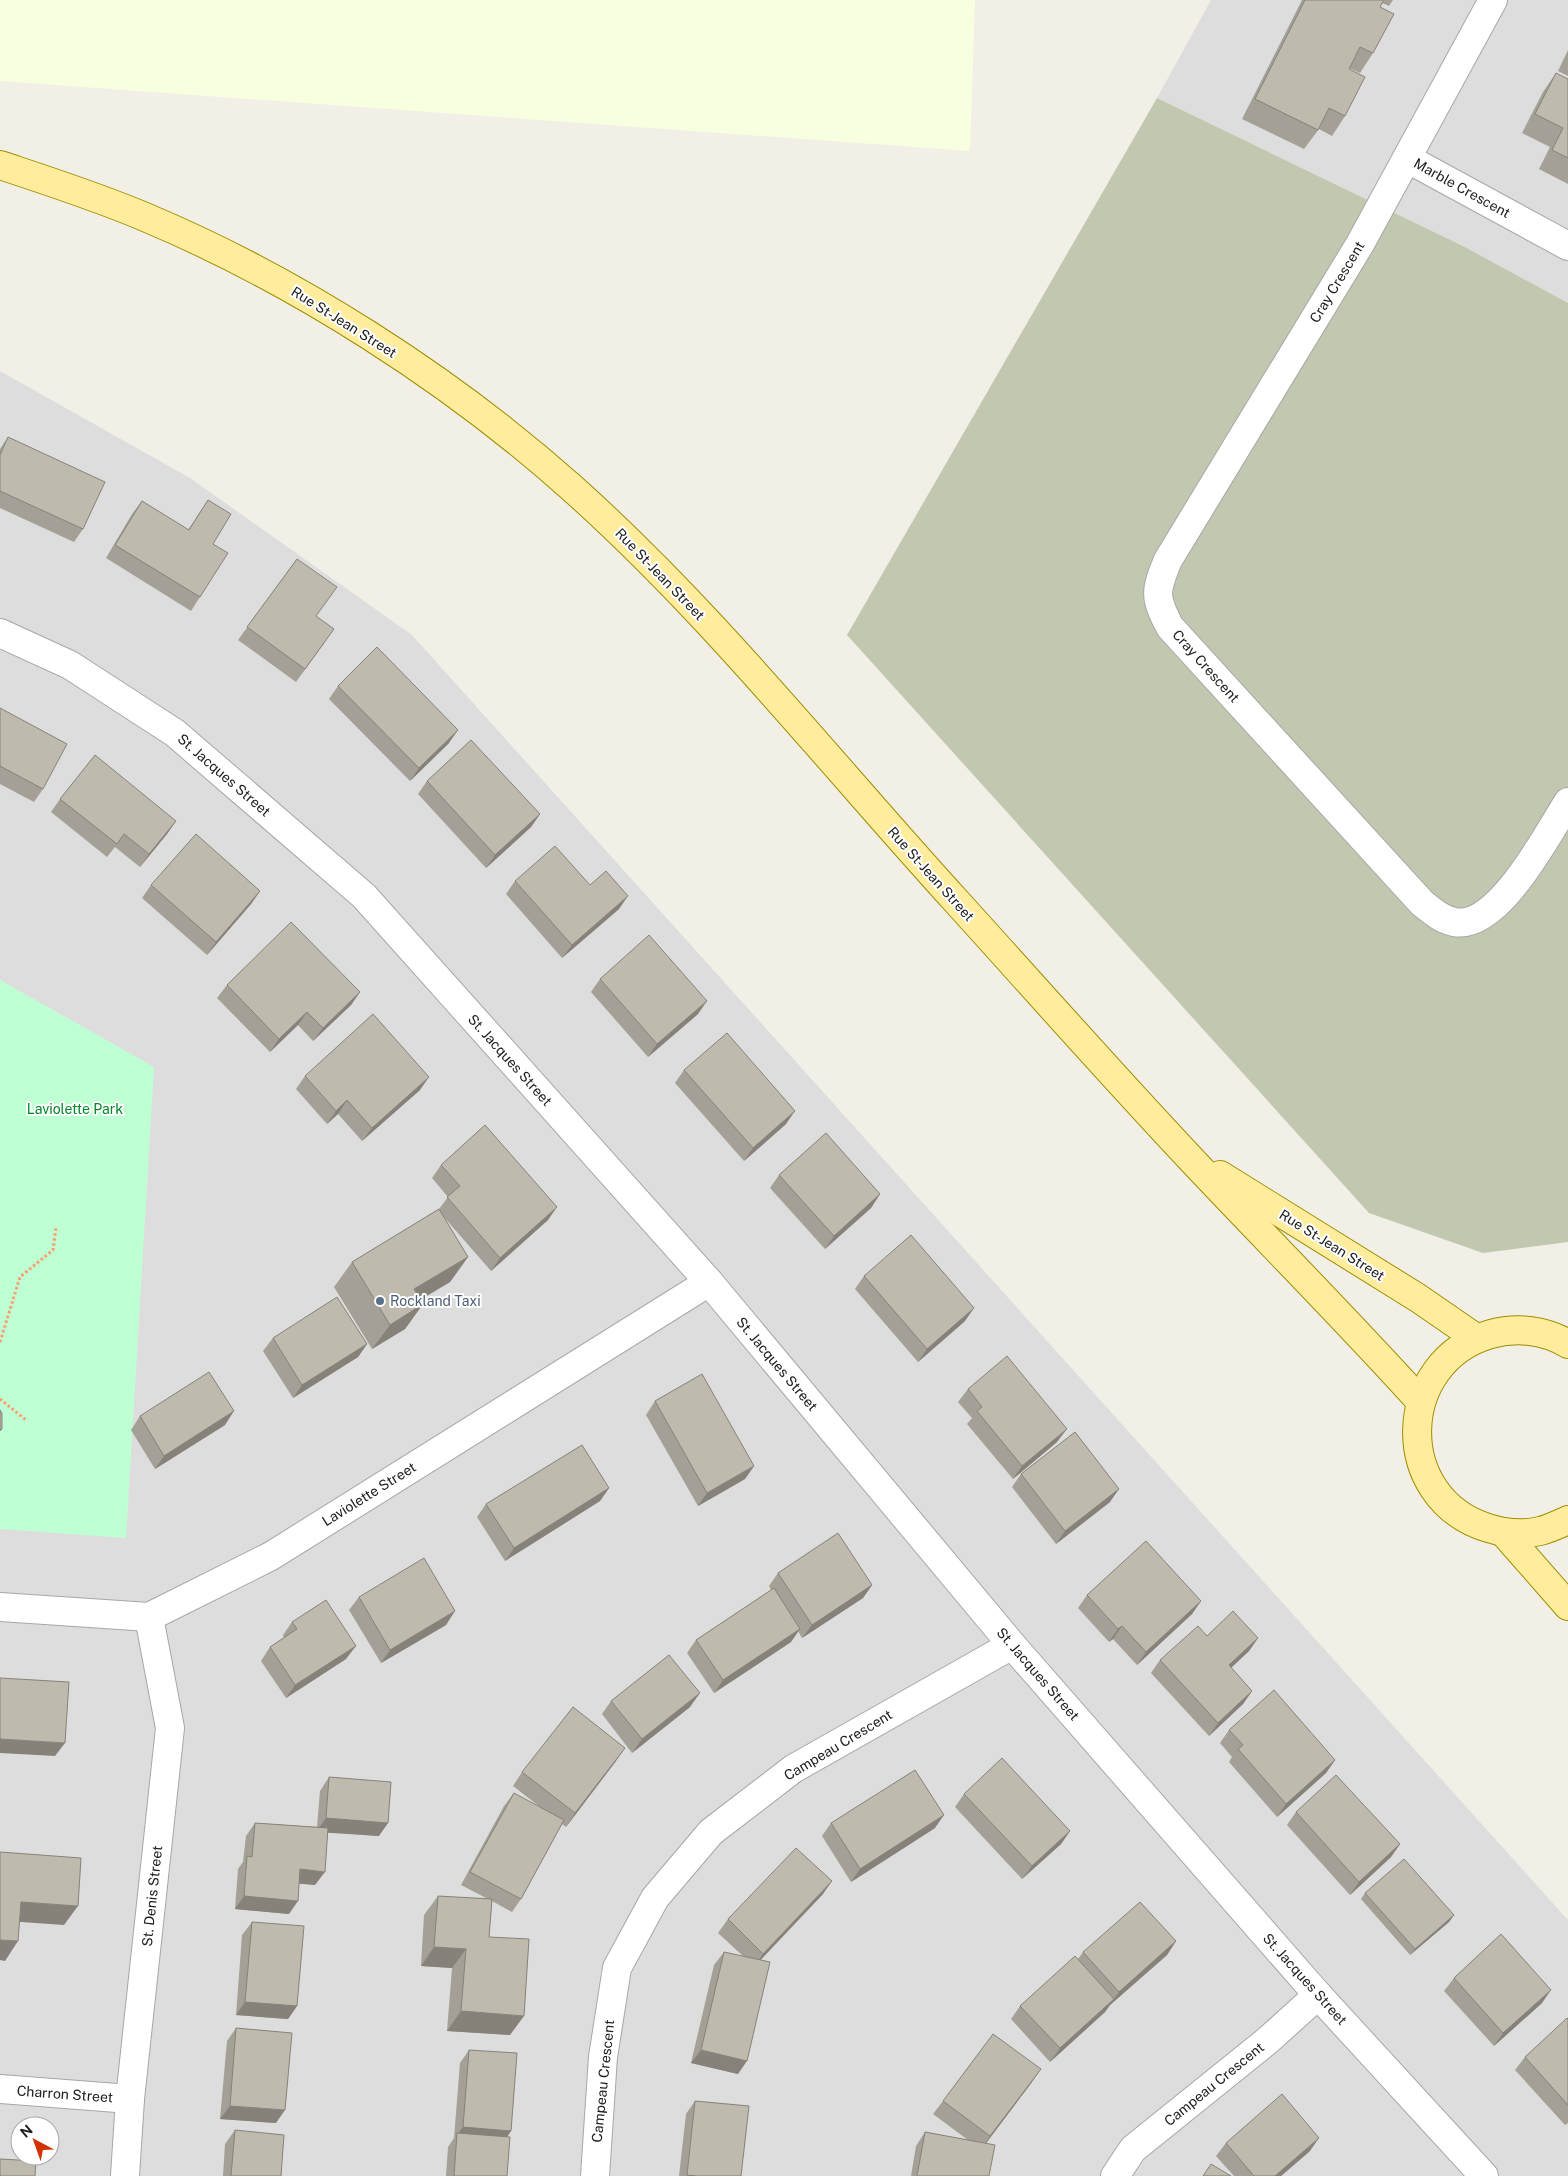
<svg xmlns="http://www.w3.org/2000/svg" width="1568" height="2176" font-family="'Public Sans',sans-serif">
<style>
.residential{fill:#dedddd;fill-rule:evenodd}
.education{fill:#f8ffe1}
.construction{fill:#c2c7b0}
.park{fill:#bfffd4}
.lines{fill:none;stroke-linecap:round;stroke-linejoin:round}
.minor-casing{stroke:#a7a7a7;stroke-width:30}
.major-casing{stroke:#9c8e00;stroke-width:30}
.path{stroke:#ff9c69;stroke-width:3;stroke-dasharray:2.5 2.5;stroke-linecap:butt}
.minor{stroke:#fff;stroke-width:28}
.major{stroke:#ffec9d;stroke-width:28}
.wall{fill:#a4a096}
.shaded-wall{fill:#86827a}
.building{fill:#bfbaae;stroke:#86827a}
.service-dot{fill:#5c6f8a;stroke:#fff;stroke-width:2}
.labels{text-anchor:middle;dominant-baseline:central;stroke-width:4;stroke-linejoin:round;paint-order:stroke}
.street-label{font-size:14px;fill:#202020;stroke:#fff}
.park-label{font-size:14px;fill:#01862c;stroke:#fff}
.service-label{font-size:14px;fill:#4e5e75;stroke:#fff;text-anchor:start}
</style>
<rect width="100%" height="100%" fill="#f2f0e6"/>
<!-- residential -->
<g class="residential">
<path d="M 1211,0 L 1568,0 L 1568,303 L 1463,246 L 1157,98 Z"/>
<path d="M 0,371 L 190,478 L 412,635 L 1568,1920 L 1568,2176 L 0,2176 ZM 20,2126 L 50,2126 L 50,2156 L 20,2156 Z"/>
</g>
<!-- education -->
<path class="education" d="M 0,0 L 975,0 L 970,151 L 0,81 Z"/>
<!-- construction -->
<path class="construction" d="M 1157,98 L 1463,246 L 1568,303 L 1568,1242 L 1483,1253 L 1369,1213 L 847,635 Z"/>
<!-- park -->
<path class="park" d="M 0,980 L 154,1067 L 126,1538 L 0,1529 Z"/>
<g class="lines">
<!-- minor casing -->
<g class="minor-casing">
<g id="minor">
<path d="M 1493,0 L 1360,244 L 1168,560 C 1155,591 1154,597 1170,627 L 1422,903 C 1432,911 1441,919 1454,922 C 1498,931 1548,833 1568,802"/>
<path d="M 1408,159 L 1568,246"/>
<path d="M 0,633 L 70,665 L 175,733 L 364,896 L 709,1282 L 1012,1645 L 1318,1995 L 1484,2176"/>
<path d="M 0,1607 L 149,1617 L 271,1556 L 709,1282"/>
<path d="M 0,2089 L 130,2099"/>
<path d="M 125,2176 L 130,2099 L 170,1728 L 149,1617"/>
<path d="M 595,2176 L 603,2057 L 617,1968 L 655,1898 L 711,1832 L 793,1769 L 1012,1645"/>
<path d="M 1115,2176 L 1133,2149 L 1267,2041 L 1318,1995"/>
</g>
</g>
<!-- major casing -->
<g class="major-casing">
<g id="major">
<path d="M 0,165 C 48,181 98,197 145,217 C 295,280 450,379 572,488 C 713,614 830,763 957,902 C 1034,987 1111,1074 1189,1157 C 1266,1239 1345,1318 1420,1401"/>
<path d="M 1220,1175 L 1418,1298 L 1476,1338"/>
<path d="M 1568,1344 C 1545,1330 1517,1327 1491,1334 C 1395,1361 1391,1498 1488,1528 C 1504,1533 1523,1535 1540,1531 C 1549,1529 1559,1524 1568,1520"/>
<path d="M 1504,1533 L 1568,1606"/>
</g>
</g>
<!-- path -->
<g class="path">
<path d="M 0,1342 L 20,1277 L 53,1250 L 56,1227"/>
<path d="M 0,1399 L 26,1420"/>
</g>
<!-- minor -->
<use href="#minor" class="minor"/>
<!-- major -->
<use href="#major" class="major"/>
</g>
<!-- wall -->
<g class="wall">
<path d="M 1302,0 L 1393,0 L 1389,6 L 1382,3 L 1380,7 L 1373,53 L 1360,73 L 1349,68 L 1349,69 L 1345,116 L 1332,136 L 1319,129 L 1304,149 L 1242,119 Z"/>
<path d="M 1568,50 L 1568,76 L 1558,71 Z"/>
<path d="M 1556,73 L 1568,79 L 1568,184 L 1539,169 L 1550,147 L 1522,133 L 1543,92 Z"/>
<path d="M 8,437 L 83,529 L 74,542 L 0,508 L 0,449 Z"/>
<path d="M 208,500 L 213,544 L 200,597 L 191,611 L 106,558 L 132,514 L 142,501 L 188,530 Z"/>
<path d="M 297,559 L 325,642 L 296,682 L 238,640 Z"/>
<path d="M 338,686 L 449,743 L 410,781 L 329,699 Z"/>
<path d="M 0,708 L 43,789 L 34,802 L 0,784 Z"/>
<path d="M 427,781 L 540,814 L 531,827 L 486,868 L 418,794 Z"/>
<path d="M 60,799 L 176,821 L 167,834 L 140,867 L 115,847 L 107,857 L 51,812 Z"/>
<path d="M 515,881 L 619,909 L 562,958 L 506,894 Z"/>
<path d="M 151,885 L 260,891 L 251,904 L 207,955 L 142,898 Z"/>
<path d="M 600,979 L 698,1014 L 648,1057 L 591,992 Z"/>
<path d="M 227,985 L 360,992 L 351,1005 L 313,1041 L 298,1025 L 270,1052 L 217,998 Z"/>
<path d="M 684,1070 L 786,1124 L 744,1161 L 675,1083 Z"/>
<path d="M 305,1076 L 420,1090 L 362,1141 L 338,1114 L 327,1124 L 296,1089 Z"/>
<path d="M 441,1165 L 548,1220 L 491,1271 L 443,1216 L 468,1257 L 450,1282 L 420,1300 L 423,1304 L 405,1329 L 372,1349 L 334,1287 L 352,1262 L 439,1209 L 448,1197 L 432,1178 Z"/>
<path d="M 779,1175 L 880,1194 L 871,1208 L 825,1249 L 770,1188 Z"/>
<path d="M 864,1276 L 965,1321 L 918,1362 L 855,1289 Z"/>
<path d="M 273,1338 L 367,1344 L 358,1357 L 293,1398 L 263,1351 Z"/>
<path d="M 968,1389 L 1057,1442 L 1013,1479 L 967,1424 L 972,1418 L 958,1402 Z"/>
<path d="M 655,1401 L 754,1466 L 745,1479 L 698,1506 L 646,1415 Z"/>
<path d="M 140,1416 L 225,1425 L 155,1469 L 131,1430 Z"/>
<path d="M 1021,1474 L 1110,1502 L 1056,1544 L 1012,1487 Z"/>
<path d="M 609,1488 L 600,1501 L 505,1561 L 477,1517 L 486,1504 Z"/>
<path d="M 778,1573 L 872,1585 L 863,1598 L 802,1638 L 798,1631 L 791,1642 L 714,1693 L 687,1653 L 696,1640 L 771,1590 L 769,1586 Z"/>
<path d="M 1087,1595 L 1201,1601 L 1192,1614 L 1137,1665 L 1113,1639 L 1109,1642 L 1078,1608 Z"/>
<path d="M 359,1597 L 446,1625 L 381,1663 L 349,1610 Z"/>
<path d="M 292,1622 L 346,1659 L 286,1698 L 261,1661 L 270,1647 L 284,1638 L 283,1635 Z"/>
<path d="M 1207,1636 L 1258,1638 L 1249,1651 L 1231,1668 L 1252,1691 L 1243,1704 L 1209,1736 L 1151,1673 L 1160,1660 Z"/>
<path d="M 611,1701 L 690,1707 L 632,1753 L 602,1714 Z"/>
<path d="M 1229,1730 L 1335,1760 L 1326,1773 L 1277,1817 L 1229,1762 L 1232,1757 L 1220,1743 Z"/>
<path d="M 616,1761 L 566,1827 L 562,1824 L 521,1899 L 512,1912 L 492,1901 L 489,1937 L 510,2035 L 447,2031 L 452,1968 L 421,1966 L 424,1915 L 438,1896 L 488,1899 L 461,1885 L 504,1806 L 514,1793 L 544,1810 L 513,1786 L 522,1772 Z"/>
<path d="M 329,1777 L 379,1836 L 328,1832 L 315,1885 L 299,1883 L 289,1914 L 235,1909 L 238,1869 L 243,1862 L 246,1836 L 255,1823 L 317,1827 L 320,1791 Z"/>
<path d="M 964,1794 L 1070,1831 L 1061,1844 L 1022,1879 L 955,1807 Z"/>
<path d="M 1296,1812 L 1400,1844 L 1391,1857 L 1350,1895 L 1287,1825 Z"/>
<path d="M 831,1823 L 935,1828 L 851,1882 L 822,1836 Z"/>
<path d="M 1365,1893 L 1454,1915 L 1449,1922 L 1410,1955 L 1361,1899 Z"/>
<path d="M 823,1894 L 760,1960 L 738,2074 L 691,2063 L 714,1965 L 724,1952 L 743,1956 L 718,1933 L 728,1919 Z"/>
<path d="M 252,1922 L 297,2006 L 288,2019 L 236,2015 L 242,1935 Z"/>
<path d="M 1176,1941 L 1167,1955 L 1110,2005 L 1105,2012 L 1050,2062 L 1011,2019 L 1020,2006 L 1078,1959 L 1083,1952 Z"/>
<path d="M 1454,1978 L 1542,2003 L 1494,2046 L 1444,1991 Z"/>
<path d="M 1568,2019 L 1568,2123 L 1565,2125 L 1515,2070 L 1525,2057 Z"/>
<path d="M 236,2028 L 276,2123 L 220,2119 L 227,2041 Z"/>
<path d="M 469,2050 L 511,2131 L 507,2137 L 507,2176 L 446,2176 L 448,2147 L 454,2138 L 460,2063 Z"/>
<path d="M 1032,2082 L 986,2143 L 989,2176 L 911,2176 L 916,2146 L 925,2132 L 968,2140 L 933,2114 L 943,2101 Z"/>
<path d="M 695,2101 L 741,2176 L 679,2176 L 686,2114 Z"/>
<path d="M 235,2130 L 281,2176 L 223,2176 L 225,2144 Z"/>
<path d="M 1226,2143 L 1310,2151 L 1281,2176 L 1234,2176 L 1216,2156 Z"/>
</g>
<!-- shaded-wall -->
<g class="shaded-wall">
<path d="M 458,730 L 449,743 L 410,781 L 419,768 Z"/>
<path d="M 540,814 L 531,827 L 486,868 L 495,855 Z"/>
<path d="M 176,821 L 167,834 L 140,867 L 149,854 Z"/>
<path d="M 260,891 L 251,904 L 207,955 L 216,942 Z"/>
<path d="M 628,896 L 619,909 L 562,958 L 572,945 Z"/>
<path d="M 360,992 L 351,1005 L 313,1041 L 323,1028 Z"/>
<path d="M 707,1001 L 698,1014 L 648,1057 L 657,1044 Z"/>
<path d="M 307,1012 L 298,1025 L 270,1052 L 279,1039 Z"/>
<path d="M 429,1077 L 420,1090 L 362,1141 L 372,1128 Z"/>
<path d="M 347,1100 L 338,1114 L 327,1124 L 336,1111 Z"/>
<path d="M 795,1111 L 786,1124 L 744,1161 L 753,1148 Z"/>
<path d="M 880,1194 L 871,1208 L 825,1249 L 834,1236 Z"/>
<path d="M 557,1207 L 548,1220 L 491,1271 L 500,1258 Z"/>
<path d="M 468,1257 L 450,1282 L 396,1314 L 414,1289 Z"/>
<path d="M 423,1304 L 405,1329 L 372,1349 L 390,1325 Z"/>
<path d="M 974,1308 L 965,1321 L 918,1362 L 927,1349 Z"/>
<path d="M 367,1344 L 358,1357 L 293,1398 L 302,1385 Z"/>
<path d="M 234,1411 L 225,1425 L 155,1469 L 164,1456 Z"/>
<path d="M 1067,1429 L 1057,1442 L 1013,1479 L 1022,1466 Z"/>
<path d="M 754,1466 L 745,1479 L 698,1506 L 707,1493 Z"/>
<path d="M 609,1488 L 600,1501 L 505,1561 L 514,1548 Z"/>
<path d="M 1119,1489 L 1110,1502 L 1056,1544 L 1065,1531 Z"/>
<path d="M 872,1585 L 863,1598 L 802,1638 L 812,1625 Z"/>
<path d="M 1201,1601 L 1192,1614 L 1137,1665 L 1146,1652 Z"/>
<path d="M 455,1611 L 446,1625 L 381,1663 L 390,1650 Z"/>
<path d="M 1122,1626 L 1113,1639 L 1109,1642 L 1118,1629 Z"/>
<path d="M 800,1629 L 791,1642 L 714,1693 L 723,1680 Z"/>
<path d="M 1258,1638 L 1249,1651 L 1220,1678 L 1229,1665 Z"/>
<path d="M 356,1646 L 346,1659 L 286,1698 L 295,1685 Z"/>
<path d="M 1252,1691 L 1243,1704 L 1209,1736 L 1218,1723 Z"/>
<path d="M 700,1693 L 690,1707 L 632,1753 L 642,1739 Z"/>
<path d="M 0,1739 L 65,1743 L 55,1756 L 0,1753 Z"/>
<path d="M 625,1748 L 616,1761 L 566,1827 L 575,1813 Z"/>
<path d="M 1335,1760 L 1326,1773 L 1277,1817 L 1286,1804 Z"/>
<path d="M 944,1815 L 935,1828 L 851,1882 L 860,1869 Z"/>
<path d="M 326,1818 L 388,1823 L 379,1836 L 316,1832 Z"/>
<path d="M 1070,1831 L 1061,1844 L 1022,1879 L 1032,1866 Z"/>
<path d="M 1400,1844 L 1391,1857 L 1350,1895 L 1359,1882 Z"/>
<path d="M 300,1869 L 325,1872 L 315,1885 L 291,1883 Z"/>
<path d="M 832,1881 L 823,1894 L 754,1967 L 763,1954 Z"/>
<path d="M 244,1896 L 298,1901 L 289,1914 L 235,1909 Z"/>
<path d="M 21,1902 L 78,1906 L 64,1925 L 7,1921 Z"/>
<path d="M 1454,1915 L 1449,1922 L 1410,1955 L 1415,1949 Z"/>
<path d="M 0,1940 L 18,1941 L 5,1961 L 0,1960 Z"/>
<path d="M 1176,1941 L 1167,1955 L 1110,2005 L 1105,2012 L 1050,2062 L 1060,2048 L 1114,1999 L 1119,1992 Z"/>
<path d="M 434,1947 L 466,1949 L 452,1968 L 421,1966 Z"/>
<path d="M 1551,1990 L 1542,2003 L 1494,2046 L 1503,2033 Z"/>
<path d="M 245,2002 L 297,2006 L 288,2019 L 236,2015 Z"/>
<path d="M 461,2011 L 524,2016 L 510,2035 L 447,2031 Z"/>
<path d="M 701,2050 L 747,2061 L 738,2074 L 691,2063 Z"/>
<path d="M 1041,2069 L 1032,2082 L 981,2150 L 990,2136 Z"/>
<path d="M 230,2106 L 285,2110 L 276,2123 L 220,2119 Z"/>
<path d="M 463,2127 L 511,2131 L 502,2144 L 457,2135 Z"/>
<path d="M 1319,2138 L 1310,2151 L 1281,2176 L 1275,2176 Z"/>
</g>
<!-- building -->
<g class="building">
<path d="M 1305,0 L 1384,0 L 1380,7 L 1394,14 L 1373,53 L 1360,47 L 1349,69 L 1365,77 L 1345,116 L 1329,108 L 1318,130 L 1255,99 Z"/>
<path d="M 1556,73 L 1568,79 L 1568,158 L 1552,150 L 1563,128 L 1535,114 Z"/>
<path d="M 8,437 L 105,482 L 83,529 L 0,491 L 0,455 Z"/>
<path d="M 208,500 L 231,514 L 213,544 L 228,553 L 200,597 L 115,545 L 142,501 L 189,530 Z"/>
<path d="M 297,559 L 337,587 L 316,616 L 334,629 L 305,669 L 247,627 Z"/>
<path d="M 377,647 L 458,730 L 419,768 L 338,686 Z"/>
<path d="M 0,708 L 67,744 L 43,789 L 0,766 Z"/>
<path d="M 471,740 L 540,814 L 495,855 L 427,781 Z"/>
<path d="M 95,755 L 176,821 L 149,854 L 124,834 L 117,844 L 60,799 Z"/>
<path d="M 196,834 L 260,891 L 216,942 L 151,885 Z"/>
<path d="M 555,846 L 590,885 L 606,871 L 628,896 L 572,945 L 515,881 Z"/>
<path d="M 291,922 L 360,992 L 323,1028 L 307,1012 L 279,1039 L 227,985 Z"/>
<path d="M 649,935 L 707,1001 L 657,1044 L 600,979 Z"/>
<path d="M 373,1014 L 429,1077 L 372,1128 L 347,1100 L 336,1111 L 305,1076 Z"/>
<path d="M 727,1033 L 795,1111 L 753,1148 L 684,1070 Z"/>
<path d="M 485,1125 L 557,1207 L 500,1258 L 447,1197 L 460,1186 L 441,1165 Z"/>
<path d="M 826,1133 L 880,1194 L 834,1236 L 779,1175 Z"/>
<path d="M 439,1209 L 468,1257 L 414,1289 L 423,1304 L 390,1325 L 352,1262 Z"/>
<path d="M 911,1235 L 974,1308 L 927,1349 L 864,1276 Z"/>
<path d="M 337,1297 L 367,1344 L 302,1385 L 273,1338 Z"/>
<path d="M 1007,1356 L 1067,1429 L 1022,1466 L 977,1411 L 982,1407 L 968,1389 Z"/>
<path d="M 209,1372 L 234,1411 L 164,1456 L 140,1416 Z"/>
<path d="M 702,1374 L 754,1466 L 707,1493 L 655,1401 Z"/>
<path d="M 0,1410 L 2,1413 L 2,1429 L 0,1431 Z"/>
<path d="M 1075,1432 L 1119,1489 L 1065,1531 L 1021,1474 Z"/>
<path d="M 582,1445 L 609,1488 L 514,1548 L 486,1504 Z"/>
<path d="M 838,1533 L 872,1585 L 812,1625 L 778,1573 Z"/>
<path d="M 1146,1541 L 1201,1601 L 1146,1652 L 1122,1626 L 1118,1629 L 1087,1595 Z"/>
<path d="M 424,1558 L 455,1611 L 390,1650 L 359,1597 Z"/>
<path d="M 774,1588 L 800,1629 L 723,1680 L 696,1640 Z"/>
<path d="M 326,1600 L 356,1646 L 295,1685 L 270,1647 L 297,1629 L 292,1622 Z"/>
<path d="M 1233,1611 L 1258,1638 L 1229,1665 L 1252,1691 L 1218,1723 L 1160,1660 L 1198,1626 L 1207,1636 Z"/>
<path d="M 669,1655 L 700,1693 L 642,1739 L 611,1701 Z"/>
<path d="M 0,1678 L 69,1682 L 65,1743 L 0,1739 Z"/>
<path d="M 1274,1690 L 1335,1760 L 1286,1804 L 1238,1749 L 1243,1745 L 1229,1730 Z"/>
<path d="M 573,1707 L 625,1748 L 575,1813 L 522,1772 Z"/>
<path d="M 1002,1758 L 1070,1831 L 1032,1866 L 964,1794 Z"/>
<path d="M 915,1770 L 944,1815 L 860,1869 L 831,1823 Z"/>
<path d="M 1336,1775 L 1400,1844 L 1359,1882 L 1296,1812 Z"/>
<path d="M 329,1777 L 391,1782 L 388,1823 L 326,1818 Z"/>
<path d="M 514,1793 L 564,1820 L 521,1899 L 470,1872 Z"/>
<path d="M 255,1823 L 328,1828 L 325,1872 L 300,1869 L 298,1901 L 244,1896 L 247,1856 L 252,1857 Z"/>
<path d="M 796,1848 L 832,1881 L 763,1954 L 728,1919 Z"/>
<path d="M 0,1852 L 81,1858 L 78,1906 L 21,1902 L 18,1941 L 0,1940 Z"/>
<path d="M 1404,1859 L 1454,1915 L 1415,1949 L 1365,1893 Z"/>
<path d="M 438,1896 L 492,1899 L 489,1937 L 529,1939 L 524,2016 L 461,2011 L 466,1949 L 434,1947 Z"/>
<path d="M 1140,1902 L 1176,1941 L 1119,1992 L 1083,1952 Z"/>
<path d="M 252,1922 L 304,1926 L 297,2006 L 245,2002 Z"/>
<path d="M 1501,1934 L 1551,1990 L 1503,2033 L 1454,1978 Z"/>
<path d="M 724,1952 L 770,1962 L 747,2061 L 701,2050 Z"/>
<path d="M 1075,1956 L 1114,1999 L 1060,2048 L 1020,2006 Z"/>
<path d="M 1567,2018 L 1568,2019 L 1568,2105 L 1525,2057 Z"/>
<path d="M 236,2028 L 292,2033 L 285,2110 L 230,2106 Z"/>
<path d="M 993,2034 L 1041,2069 L 990,2136 L 943,2101 Z"/>
<path d="M 469,2050 L 517,2053 L 511,2131 L 463,2127 Z"/>
<path d="M 1282,2094 L 1319,2138 L 1275,2176 L 1254,2176 L 1226,2143 Z"/>
<path d="M 695,2101 L 749,2106 L 741,2176 L 697,2176 L 687,2175 Z"/>
<path d="M 235,2130 L 284,2135 L 281,2176 L 231,2176 Z"/>
<path d="M 925,2132 L 995,2145 L 989,2176 L 917,2176 Z"/>
<path d="M 457,2133 L 510,2137 L 507,2176 L 454,2176 Z"/>
<path d="M 0,2159 L 36,2161 L 35,2176 L 0,2176 Z"/>
<path d="M 1211,2164 L 1231,2176 L 1203,2176 Z"/>
</g>
<!-- markers -->
<circle class="service-dot" cx="380" cy="1301" r="5"/>
<g class="labels">
<!-- street labels -->
<g class="street-label">
<text transform="translate(1462 188) rotate(29)">Marble Crescent</text>
<text transform="translate(1337 282) rotate(-59)">Cray Crescent</text>
<text transform="translate(344 322) rotate(32)">Rue St-Jean Street</text>
<text transform="translate(660 574) rotate(46)">Rue St-Jean Street</text>
<text transform="translate(1206 666) rotate(48)">Cray Crescent</text>
<text transform="translate(224 775) rotate(41)">St. Jacques Street</text>
<text transform="translate(931 874) rotate(48)">Rue St-Jean Street</text>
<text transform="translate(510 1060) rotate(48)">St. Jacques Street</text>
<text transform="translate(1332 1245) rotate(32)">Rue St-Jean Street</text>
<text transform="translate(777 1364) rotate(50)">St. Jacques Street</text>
<text transform="translate(369 1494) rotate(-32)">Laviolette Street</text>
<text transform="translate(1038 1674) rotate(49)">St. Jacques Street</text>
<text transform="translate(838 1745) rotate(-31)">Campeau Crescent</text>
<text transform="translate(152 1896) rotate(-84)">St. Denis Street</text>
<text transform="translate(1305 1979) rotate(48)">St. Jacques Street</text>
<text transform="translate(603 2081) rotate(-84)">Campeau Crescent</text>
<text transform="translate(1214 2084) rotate(-39)">Campeau Crescent</text>
<text transform="translate(65 2094) rotate(4)">Charron Street</text>
</g>
<!-- park labels -->
<g class="park-label">
<text x="75" y="1109">Laviolette Park</text>
</g>
<!-- service labels -->
<g class="service-label">
<text x="390" y="1301">Rockland Taxi</text>
</g>
</g>
<!-- north arrow -->
<g transform="translate(35 2141) rotate(319)"><circle r="24" fill="#ffffff" stroke="#a6a6a6"/>
<path d="M0-4L9 19L0 12L-9 19Z" fill="#d03200"/>
<text y="-8" font-size="14" font-weight="bold" text-anchor="middle" fill="#202020">N</text>
</g>
</svg>
